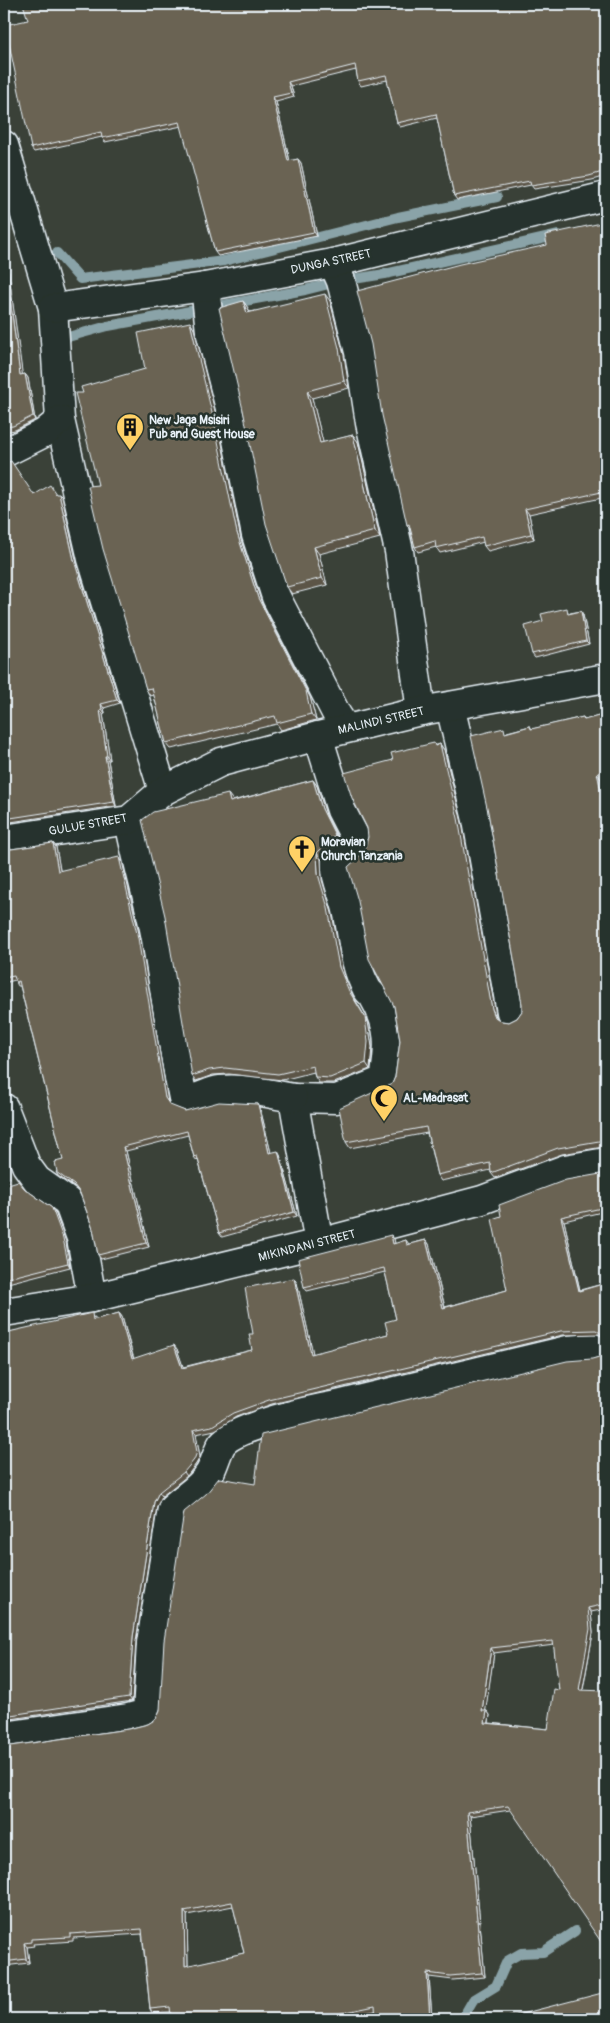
<svg xmlns="http://www.w3.org/2000/svg" width="610" height="2023" font-family="Pangolin,sans-serif">
<style>
.lines{fill:none;stroke-linecap:round;stroke-linejoin:round}
.stream{stroke:#8aa3a8;stroke-width:10}
.minor-casing{stroke:#e8f1f8;stroke-width:31}
.minor{stroke:#26332d;stroke-width:28}
.wall{fill:#5b5547;stroke:#e8f1f8;fill-rule:evenodd}
.shaded-wall{fill:#4a4539;stroke:#e8f1f8}
.building{fill:#6a6352;stroke:#e8f1f8;fill-rule:evenodd}
.labels{text-anchor:middle;dominant-baseline:central;stroke-width:5;stroke-linejoin:round;paint-order:stroke}
.street-label{font-size:12px;fill:#e8f1f8;stroke:#26332d}
.poi-label{font-size:12px;font-weight:bold;fill:#e8f1f8;stroke:#26332d;text-anchor:start}
</style>
<rect width="100%" height="100%" fill="#3a4138"/>
<filter id="ink" filterUnits="userSpaceOnUse"><feTurbulence type="fractalNoise" baseFrequency=".02" numOctaves="2"/><feDisplacementMap in="SourceGraphic" scale="10" xChannelSelector="R" yChannelSelector="G"/><feConvolveMatrix kernelMatrix="1 2 1 2 8 2 1 2 1" color-interpolation-filters="sRGB"/></filter>
<g filter="url(#ink)">
<g class="lines">
<!-- stream -->
<g class="stream">
<path d="M 57,253 L 80,279 L 224,261 L 398,217 L 497,197"/>
<path d="M 57,340 L 108,326 L 305,290 L 341,281 L 385,274 L 559,235"/>
<path d="M 462,2019 L 473,2000 L 496,1986 L 507,1961 L 521,1953 L 543,1952 L 575,1931"/>
</g>
<!-- minor casing -->
<g class="minor-casing">
<g id="minor">
<path d="M 4,145 L 53,308 L 60,420 L 92,559 L 163,791"/>
<path d="M 333,263 L 341,281 L 359,352 L 370,423 L 399,551 L 421,711"/>
<path d="M 205,287 L 210,331 L 233,420 L 256,535 L 269,575 L 276,597 L 337,715 L 343,724 L 348,728"/>
<path d="M 53,308 L 205,287 L 333,263 L 606,196"/>
<path d="M 4,453 L 44,433 L 60,420"/>
<path d="M 450,706 L 477,820 L 511,1012"/>
<path d="M 318,736 L 341,810 L 357,841 L 356,847 L 335,865 C 336,881 344,895 347,910 C 353,935 353,964 366,987 C 367,991 371,993 373,996 C 391,1026 390,1048 384,1080 L 337,1099 L 293,1098 L 319,1243"/>
<path d="M 129,820 C 136,860 149,899 156,939 C 165,992 172,1045 183,1098 C 193,1102 209,1091 220,1090 C 246,1088 268,1093 293,1098"/>
<path d="M 4,839 L 129,820 L 163,791 L 221,762 L 318,736 L 421,711 L 606,678"/>
<path d="M 4,1108 L 26,1165 L 37,1180 L 68,1202 L 81,1238 L 92,1298"/>
<path d="M 4,1312 L 92,1298 L 319,1243 L 482,1200 L 565,1169 L 606,1162"/>
<path d="M 4,1736 L 128,1718 L 147,1713 L 151,1643 L 172,1508 C 185,1496 201,1488 210,1472 C 215,1463 217,1452 222,1444 C 236,1426 314,1409 337,1405 L 567,1350 L 593,1348"/>
</g>
</g>
<!-- minor -->
<use href="#minor" class="minor"/>
</g>
<!-- wall -->
<g class="wall">
<path d="M 606,4 L 606,176 L 592,180 L 534,189 L 531,185 L 457,200 L 454,196 L 437,118 L 400,127 L 397,123 L 387,80 L 361,86 L 358,81 L 356,70 L 291,86 L 294,97 L 276,102 L 290,161 L 298,159 L 301,163 L 317,236 L 218,256 L 215,252 L 182,126 L 105,142 L 102,137 L 34,152 L 31,148 L 28,20 Z"/>
<path d="M 606,222 L 606,497 L 529,514 L 534,539 L 488,551 L 484,546 L 484,542 L 440,553 L 436,547 L 418,552 L 415,547 L 411,530 L 407,525 L 547,245 Z"/>
<path d="M 4,237 L 22,375 L 25,374 L 28,378 L 35,420 L 15,430 L 4,432 Z"/>
<path d="M 243,301 L 248,308 L 249,312 L 330,301 L 344,355 L 349,388 L 312,398 L 323,443 L 353,435 L 358,442 L 380,538 L 319,554 L 327,585 L 292,594 L 287,587 L 243,410 Z"/>
<path d="M 190,322 L 194,329 L 218,423 L 241,540 L 262,604 L 310,697 L 316,720 L 281,730 L 277,724 L 171,749 L 166,743 L 154,695 L 150,696 L 146,689 L 98,485 L 83,393 L 145,369 Z"/>
<path d="M 4,464 L 34,495 L 56,494 L 62,497 L 77,564 L 120,703 L 104,708 L 105,713 L 103,714 L 110,760 L 108,760 L 116,806 L 4,823 Z"/>
<path d="M 581,611 L 583,615 L 589,644 L 535,658 L 532,654 L 543,621 L 569,612 L 570,613 Z"/>
<path d="M 606,714 L 606,777 L 601,779 L 606,801 L 606,1147 L 603,1147 L 562,1154 L 495,1178 L 491,1173 L 491,1170 L 441,1181 L 437,1175 L 427,1133 L 350,1148 L 346,1142 L 392,1084 L 395,1077 L 400,1041 L 394,1006 L 363,853 L 368,837 L 393,760 L 440,744 L 444,750 L 462,823 L 496,1015 L 497,1018 L 501,1021 L 509,1022 L 517,1018 L 522,1011 L 522,1004 L 488,812 L 507,732 L 530,726 L 532,729 L 583,717 L 585,720 Z"/>
<path d="M 313,780 L 317,786 L 326,815 L 339,841 L 321,859 L 322,880 L 332,913 L 343,973 L 353,996 L 368,1022 L 372,1047 L 370,1069 L 334,1083 L 319,1083 L 315,1077 L 314,1072 L 282,1080 L 229,1074 L 213,1075 L 196,1081 L 192,1076 L 228,794 L 232,801 Z"/>
<path d="M 53,843 L 56,847 L 60,871 L 122,861 L 141,942 L 168,1102 L 170,1106 L 185,1111 L 258,1104 L 260,1108 L 271,1153 L 280,1155 L 297,1216 L 222,1237 L 219,1233 L 198,1160 L 197,1161 L 194,1157 L 188,1135 L 126,1151 L 149,1247 L 101,1259 L 98,1255 L 93,1229 L 80,1193 L 77,1189 L 58,1176 L 56,1172 L 57,1172 L 63,1160 L 20,986 L 18,986 L 15,980 L 4,983 L 4,850 Z"/>
<path d="M 4,1158 L 9,1183 L 25,1189 L 52,1208 L 55,1212 L 66,1242 L 70,1267 L 4,1284 Z"/>
<path d="M 606,1173 L 606,1211 L 564,1221 L 580,1290 L 606,1283 L 606,1609 L 591,1612 L 593,1633 L 583,1690 L 510,1810 L 470,1816 L 485,1977 L 453,1980 L 429,1977 L 432,2019 L 376,2019 L 375,2011 L 335,2019 L 173,2019 L 171,2016 L 170,2012 L 152,2013 L 150,2009 L 142,1934 L 73,1938 L 73,1941 L 33,1944 L 34,1946 L 27,1947 L 29,1963 L 4,1966 L 4,1747 L 128,1729 L 148,1724 L 156,1719 L 255,1484 L 599,1357 L 604,1351 L 606,1342 L 604,1337 L 599,1334 L 563,1335 L 272,1404 L 236,1417 L 215,1430 L 196,1434 L 200,1457 L 196,1464 L 187,1476 L 162,1496 L 157,1506 L 136,1641 L 132,1701 L 4,1720 L 4,1333 L 95,1317 L 95,1320 L 119,1313 L 122,1317 L 134,1359 L 177,1349 L 183,1367 L 252,1350 L 253,1334 L 297,1283 L 313,1354 L 388,1334 L 396,1319 L 385,1272 L 307,1291 L 304,1287 L 394,1239 L 395,1244 L 406,1240 L 409,1244 L 426,1240 L 429,1244 L 445,1307 L 507,1290 L 501,1216 ZM 554,1645 L 559,1690 L 548,1729 L 489,1723 L 490,1715 L 487,1711 L 485,1711 L 494,1653 ZM 233,1906 L 244,1953 L 188,1966 L 187,1915 Z"/>
</g>
<!-- shaded-wall -->
<g class="shaded-wall">
<path d="M 288,82 L 291,86 L 294,97 L 291,93 Z"/>
<path d="M 273,97 L 276,102 L 291,166 L 288,161 Z"/>
<path d="M 298,159 L 301,163 L 317,236 L 314,232 Z"/>
<path d="M 4,237 L 23,379 L 20,375 L 4,253 Z"/>
<path d="M 325,294 L 330,301 L 344,355 L 349,388 L 344,381 Z"/>
<path d="M 243,301 L 248,308 L 252,320 L 247,313 Z"/>
<path d="M 190,322 L 194,329 L 218,423 L 241,540 L 262,604 L 310,697 L 316,720 L 311,714 L 258,598 L 237,533 Z"/>
<path d="M 25,374 L 28,378 L 35,420 L 33,416 Z"/>
<path d="M 307,391 L 312,398 L 325,450 L 320,443 Z"/>
<path d="M 353,435 L 358,442 L 380,538 L 375,531 Z"/>
<path d="M 59,494 L 62,497 L 77,564 L 120,703 L 117,700 L 74,560 Z"/>
<path d="M 525,509 L 529,514 L 534,539 L 531,534 Z"/>
<path d="M 314,547 L 319,554 L 327,585 L 322,578 Z"/>
<path d="M 581,611 L 583,615 L 589,644 L 586,641 Z"/>
<path d="M 101,704 L 104,708 L 105,713 L 102,709 Z"/>
<path d="M 100,710 L 103,714 L 110,760 L 107,756 Z"/>
<path d="M 440,744 L 444,750 L 462,823 L 496,1015 L 499,1022 L 492,1009 Z"/>
<path d="M 105,756 L 108,760 L 116,806 L 114,802 Z"/>
<path d="M 597,773 L 601,779 L 606,801 L 606,812 Z"/>
<path d="M 313,780 L 317,786 L 326,815 L 339,841 L 335,835 L 322,809 Z"/>
<path d="M 228,794 L 232,799 L 234,807 L 230,802 Z"/>
<path d="M 53,843 L 56,847 L 61,875 L 58,871 Z"/>
<path d="M 317,853 L 321,859 L 322,880 L 332,913 L 343,973 L 353,996 L 368,1022 L 372,1047 L 370,1069 L 366,1063 L 339,967 L 318,874 Z"/>
<path d="M 119,857 L 122,861 L 141,942 L 168,1102 L 172,1109 L 165,1098 Z"/>
<path d="M 258,1104 L 260,1108 L 272,1157 L 269,1153 Z"/>
<path d="M 123,1147 L 126,1151 L 149,1247 L 146,1243 Z"/>
<path d="M 278,1151 L 280,1155 L 297,1216 L 294,1212 Z"/>
<path d="M 4,1158 L 10,1187 L 8,1184 L 4,1166 Z"/>
<path d="M 52,1208 L 55,1212 L 66,1242 L 70,1267 L 68,1263 Z"/>
<path d="M 561,1217 L 564,1221 L 581,1295 L 579,1291 Z"/>
<path d="M 391,1235 L 394,1239 L 396,1248 L 393,1244 Z"/>
<path d="M 426,1240 L 429,1244 L 446,1312 L 443,1308 Z"/>
<path d="M 294,1278 L 297,1283 L 314,1358 L 311,1354 Z"/>
<path d="M 119,1313 L 122,1317 L 135,1364 L 132,1359 Z"/>
<path d="M 174,1345 L 177,1349 L 185,1372 L 182,1368 Z"/>
<path d="M 193,1430 L 196,1434 L 200,1457 L 196,1464 L 187,1476 L 184,1472 Z"/>
<path d="M 159,1492 L 162,1496 L 157,1506 L 136,1641 L 132,1701 L 129,1697 L 133,1637 L 154,1502 Z"/>
<path d="M 588,1608 L 591,1612 L 593,1633 L 582,1694 L 579,1690 Z"/>
<path d="M 491,1648 L 494,1653 L 485,1715 L 482,1711 Z"/>
<path d="M 487,1711 L 490,1715 L 488,1727 L 485,1723 Z"/>
<path d="M 467,1812 L 470,1816 L 485,1977 L 482,1973 Z"/>
<path d="M 184,1911 L 187,1915 L 188,1970 L 185,1966 Z"/>
<path d="M 24,1943 L 27,1947 L 29,1963 L 26,1959 Z"/>
<path d="M 427,1973 L 429,1977 L 432,2019 L 430,2019 Z"/>
</g>
<!-- building -->
<g class="building">
<path d="M 23,4 L 606,4 L 606,171 L 589,176 L 531,185 L 530,181 L 454,196 L 436,114 L 397,123 L 386,75 L 358,81 L 355,65 L 288,82 L 291,93 L 273,97 L 288,161 L 298,159 L 314,232 L 215,252 L 180,122 L 102,138 L 101,132 L 31,148 L 5,25 L 28,20 Z"/>
<path d="M 606,222 L 606,491 L 525,509 L 531,534 L 484,546 L 482,537 L 436,548 L 435,541 L 415,547 L 409,524 L 407,525 L 382,415 L 371,344 L 357,291 L 460,264 L 547,245 L 545,235 Z"/>
<path d="M 4,253 L 20,375 L 25,374 L 33,416 L 13,426 L 4,427 Z"/>
<path d="M 325,294 L 339,348 L 344,381 L 307,391 L 320,443 L 353,435 L 375,531 L 314,547 L 322,578 L 287,587 L 266,524 L 243,410 L 219,308 L 243,301 L 247,313 Z"/>
<path d="M 190,322 L 213,417 L 237,533 L 258,598 L 306,691 L 311,714 L 277,723 L 275,716 L 166,743 L 152,688 L 146,689 L 103,549 L 88,486 L 98,485 L 75,393 L 83,393 L 81,387 L 145,369 L 138,333 Z"/>
<path d="M 11,461 L 34,495 L 50,485 L 56,494 L 59,494 L 74,560 L 117,700 L 101,704 L 102,709 L 100,710 L 107,756 L 105,756 L 114,802 L 4,819 L 4,464 Z"/>
<path d="M 567,608 L 568,614 L 581,611 L 586,641 L 532,654 L 525,626 L 543,621 L 541,614 Z"/>
<path d="M 606,714 L 606,770 L 597,773 L 606,812 L 606,1142 L 599,1141 L 558,1148 L 491,1173 L 490,1163 L 437,1175 L 426,1127 L 346,1142 L 339,1108 L 392,1084 L 395,1077 L 400,1041 L 394,1006 L 369,959 L 358,901 L 348,867 L 363,853 L 368,837 L 367,828 L 352,798 L 344,773 L 393,760 L 391,753 L 434,743 L 435,746 L 440,744 L 458,818 L 492,1009 L 495,1017 L 501,1021 L 509,1022 L 517,1018 L 522,1011 L 522,1004 L 488,812 L 471,736 L 504,728 L 505,733 L 530,726 L 531,729 L 583,717 L 584,720 Z"/>
<path d="M 313,780 L 322,809 L 335,835 L 317,853 L 318,874 L 328,908 L 339,967 L 349,991 L 365,1017 L 368,1042 L 366,1063 L 330,1078 L 315,1077 L 313,1066 L 278,1074 L 225,1068 L 209,1070 L 192,1076 L 165,916 L 142,820 L 153,812 L 228,794 L 230,802 Z"/>
<path d="M 53,843 L 58,871 L 119,857 L 138,938 L 165,1098 L 170,1105 L 185,1111 L 219,1102 L 258,1104 L 269,1153 L 278,1151 L 294,1212 L 219,1233 L 197,1156 L 194,1157 L 187,1131 L 123,1147 L 146,1243 L 98,1255 L 93,1229 L 80,1193 L 74,1185 L 56,1172 L 57,1172 L 55,1162 L 63,1160 L 19,981 L 16,982 L 14,976 L 4,978 L 4,850 Z"/>
<path d="M 4,1166 L 8,1184 L 18,1181 L 25,1189 L 52,1208 L 63,1238 L 68,1263 L 4,1279 Z"/>
<path d="M 606,1173 L 606,1207 L 561,1217 L 579,1291 L 606,1283 L 606,1571 L 604,1572 L 606,1581 L 606,1604 L 588,1608 L 590,1629 L 579,1690 L 606,1691 L 606,1949 L 508,1806 L 467,1812 L 482,1973 L 450,1976 L 427,1973 L 430,2019 L 376,2019 L 375,2006 L 313,2019 L 174,2019 L 173,2016 L 171,2016 L 170,2007 L 150,2009 L 142,1929 L 70,1934 L 70,1937 L 31,1939 L 31,1942 L 24,1943 L 26,1959 L 4,1962 L 4,1747 L 128,1729 L 148,1724 L 156,1719 L 160,1710 L 164,1641 L 184,1512 L 206,1494 L 219,1478 L 255,1484 L 261,1435 L 567,1361 L 592,1359 L 599,1357 L 604,1351 L 606,1342 L 603,1335 L 596,1330 L 561,1331 L 269,1400 L 233,1413 L 212,1426 L 193,1430 L 197,1452 L 194,1460 L 184,1472 L 159,1492 L 154,1502 L 133,1637 L 129,1697 L 4,1716 L 4,1333 L 92,1313 L 93,1320 L 119,1313 L 132,1359 L 174,1345 L 182,1368 L 252,1350 L 249,1334 L 253,1334 L 245,1288 L 294,1278 L 311,1354 L 388,1334 L 385,1322 L 396,1319 L 384,1268 L 304,1287 L 298,1259 L 391,1235 L 393,1244 L 406,1240 L 407,1245 L 426,1240 L 443,1308 L 507,1290 L 492,1219 L 501,1216 L 499,1205 L 566,1180 ZM 553,1641 L 559,1690 L 554,1689 L 548,1729 L 485,1723 L 487,1711 L 482,1711 L 491,1648 ZM 232,1902 L 244,1953 L 185,1966 L 184,1911 Z"/>
<path d="M 606,1992 L 606,2019 L 502,2019 Z"/>
</g>
</g>
<!-- icons -->
<defs>
<g id="building-pin" transform="scale(1.4375)"><path d="M0 17L-7.5 6A9.5 9.5 0 1 1 7.5 6Z" fill="#ffd166" stroke="#26332d"/><path d="M-4-6H4V6H1V3H-1V6H-4ZM-2.5-4.3h1.7v1.8h-1.7ZM.8-4.3h1.7v1.8H.8ZM-2.5-1h1.7V.8h-1.7ZM.8-1h1.7V.8H.8Z" fill="#111"/></g>
<g id="church-pin" transform="scale(1.4375)"><path d="M0 17L-7.5 6A9.5 9.5 0 1 1 7.5 6Z" fill="#ffd166" stroke="#26332d"/><path d="M-1.2-6h2.4v3.5h3.3v2.4h-3.3V6h-2.4V-.1h-3.3v-2.4h3.3Z" fill="#111"/></g>
<g id="mosque-pin" transform="scale(1.4375)"><path d="M0 17L-7.5 6A9.5 9.5 0 1 1 7.5 6Z" fill="#ffd166" stroke="#26332d"/><path d="M3.5-4.9A6 6 0 1 0 3.5 4.9A5 5 0 1 1 3.5-4.9Z" fill="#111"/></g>
</defs>
<g fill-rule="evenodd">
<use href="#building-pin" x="130" y="427"/>
<use href="#church-pin" x="302" y="849"/>
<use href="#mosque-pin" x="384" y="1098"/>
</g>
<g class="labels">
<!-- street labels -->
<g class="street-label">
<text transform="translate(331 262) rotate(-12)">DUNGA STREET</text>
<text transform="translate(381 721) rotate(-13)">MALINDI STREET</text>
<text transform="translate(88 825) rotate(-10)">GULUE STREET</text>
<text transform="translate(307 1246) rotate(-14)">MIKINDANI STREET</text>
</g>
<!-- poi labels -->
<g class="poi-label">
<text x="149" y="420">New Jaga Msisiri<tspan x="149" dy="14">Pub and Guest House</tspan></text>
<text x="321" y="842">Moravian<tspan x="321" dy="14">Church Tanzania</tspan></text>
<text x="403" y="1098">AL-Madrasat</text>
</g>
</g>
<!-- margin -->
<rect width="610" height="2023" fill="none" stroke="#26332d" stroke-width="20"/>
<rect x="10" y="10" width="590" height="2003" fill="none" stroke="#e8f1f8" stroke-width="2" filter="url(#ink)"/>
</svg>
